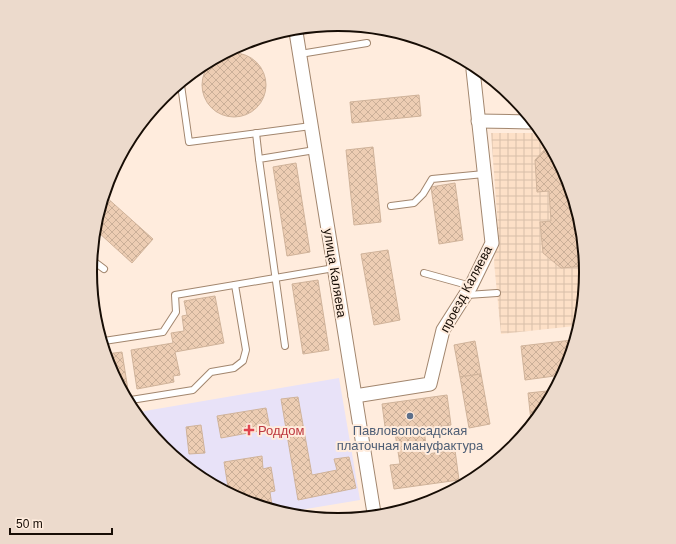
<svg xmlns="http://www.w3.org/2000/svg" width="676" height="544" font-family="Arial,sans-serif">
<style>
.industrial{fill:url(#industrial-grid)}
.education{fill:#e8e2f8}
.building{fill:url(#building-cross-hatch);stroke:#d0b39a}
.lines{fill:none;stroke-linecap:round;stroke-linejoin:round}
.service-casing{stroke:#a2866e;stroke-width:8}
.minor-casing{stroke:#a2866e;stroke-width:15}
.service{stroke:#fff;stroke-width:6}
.minor{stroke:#fff;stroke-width:13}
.service-dot{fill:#5c6f8a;stroke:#ffecdd;stroke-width:1.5}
.health-dot{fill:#e0444e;stroke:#ffecdd;stroke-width:1.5}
.labels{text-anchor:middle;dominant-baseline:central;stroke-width:4;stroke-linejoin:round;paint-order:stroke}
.street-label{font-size:13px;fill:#170d05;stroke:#ffecdd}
.health-label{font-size:13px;fill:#be3a42;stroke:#ffecdd;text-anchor:start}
.service-label{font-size:13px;fill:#4e5e75;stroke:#ffecdd}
.rim{fill:none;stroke:#170d05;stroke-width:2}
</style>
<defs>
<pattern id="industrial-grid" width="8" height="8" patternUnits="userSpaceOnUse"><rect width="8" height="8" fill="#fde0c7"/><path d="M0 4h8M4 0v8" fill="none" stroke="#d8bfa9"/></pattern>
<pattern id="building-cross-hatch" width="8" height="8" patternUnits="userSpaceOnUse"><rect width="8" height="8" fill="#edcdb3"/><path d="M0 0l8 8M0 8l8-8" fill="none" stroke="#caaf98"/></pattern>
</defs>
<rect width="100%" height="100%" fill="#ffecdd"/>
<!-- industrial -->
<path class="industrial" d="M 491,133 L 537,133 L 567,177 L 586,272 L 575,326 L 501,334 L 494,262 L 498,228 Z"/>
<!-- education -->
<path class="education" d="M 339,378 L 360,500 L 294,511 L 243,501 L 162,447 L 139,412 Z"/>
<!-- building -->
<g class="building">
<circle cx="234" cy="85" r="32"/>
<path d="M 419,95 L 421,116 L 352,123 L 350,102 Z"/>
<path d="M 373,147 L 381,222 L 354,225 L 346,150 Z"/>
<path d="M 547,147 L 567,177 L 585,266 L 561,268 L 543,253 L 540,222 L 551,221 L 549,191 L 537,192 L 535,160 Z"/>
<path d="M 296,163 L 310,252 L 287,256 L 273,167 Z"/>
<path d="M 455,183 L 463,240 L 439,244 L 431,187 Z"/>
<path d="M 105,196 L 153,239 L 132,263 L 98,232 Z"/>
<path d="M 388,250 L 400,320 L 374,325 L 361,254 Z"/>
<path d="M 318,280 L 329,350 L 303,354 L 292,284 Z"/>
<path d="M 215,296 L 224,343 L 175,352 L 180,375 L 173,376 L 174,382 L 137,389 L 131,350 L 173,343 L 171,333 L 184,331 L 182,316 L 187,315 L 184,301 Z"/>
<path d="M 572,340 L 567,367 L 562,375 L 525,380 L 521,346 Z"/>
<path d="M 475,341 L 481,374 L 460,377 L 454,345 Z"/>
<path d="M 122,352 L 128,390 L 125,390 L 109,367 L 106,354 Z"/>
<path d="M 481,374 L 490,424 L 469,428 L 460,377 Z"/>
<path d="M 547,391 L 548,396 L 531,421 L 528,393 Z"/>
<path d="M 447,395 L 451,425 L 424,429 L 427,454 L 455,450 L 459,480 L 394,489 L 390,465 L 400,464 L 395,433 L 386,434 L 382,404 Z"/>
<path d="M 298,397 L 312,475 L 337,470 L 334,459 L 349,457 L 356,488 L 298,500 L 281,399 Z"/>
<path d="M 266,408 L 270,429 L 221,438 L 217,416 Z"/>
<path d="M 201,425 L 205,453 L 189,454 L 186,427 Z"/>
<path d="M 262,456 L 263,469 L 271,467 L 275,491 L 270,492 L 272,506 L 268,506 L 243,501 L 223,488 L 228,487 L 224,462 Z"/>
</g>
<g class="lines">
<!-- service casing -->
<g class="service-casing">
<g id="service">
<path d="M 300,54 L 367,43"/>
<path d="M 181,85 L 189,142 L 311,126"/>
<path d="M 256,133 L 259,159"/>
<path d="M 391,206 L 414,203 L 423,194 L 432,179 L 484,174"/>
<path d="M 92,260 L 104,269"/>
<path d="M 424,273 L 471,286"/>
<path d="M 467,295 L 497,293"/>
<path d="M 104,341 L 163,332 L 176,312 L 175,295 L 334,268"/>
<path d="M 285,346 L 259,159 L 315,150"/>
<path d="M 131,400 L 193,390 L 211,372 L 234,368 L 243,361 L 246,350 L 235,285"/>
</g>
</g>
<!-- minor casing -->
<g class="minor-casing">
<g id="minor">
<path d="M 296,32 L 374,513"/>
<path d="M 478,121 L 530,122"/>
<path d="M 355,396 L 430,384 L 443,330 L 471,286 L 492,243 L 473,70"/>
</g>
</g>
<!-- service -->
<use href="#service" class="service"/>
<!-- minor -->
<use href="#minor" class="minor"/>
</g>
<!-- markers -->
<circle class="service-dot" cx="410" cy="416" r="4"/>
<path class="health-dot" d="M247 424h4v4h4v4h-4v4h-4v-4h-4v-4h4z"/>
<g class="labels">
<!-- street labels -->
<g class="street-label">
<text transform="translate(335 273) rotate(81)">улица Каляева</text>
<text transform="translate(466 289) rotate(-62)">проезд Каляева</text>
</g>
<!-- health labels -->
<g class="health-label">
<text x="258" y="430">Роддом</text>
</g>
<!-- service labels -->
<g class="service-label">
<text x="410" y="430">Павловопосадская<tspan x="410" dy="15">платочная мануфактура</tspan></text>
</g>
</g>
<!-- crop -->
<path d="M0 0H676V544H0ZM97 272a241 241 0 1 1 482 0a241 241 0 1 1-482 0Z" fill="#ecdacc" fill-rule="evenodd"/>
<path class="rim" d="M97 272a241 241 0 1 1 482 0a241 241 0 1 1-482 0Z"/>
<!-- scale -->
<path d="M10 528v6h102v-6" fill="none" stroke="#170d05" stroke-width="2"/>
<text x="16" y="528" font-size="12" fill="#170d05" stroke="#ffecdd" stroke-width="3" paint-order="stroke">50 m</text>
</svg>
